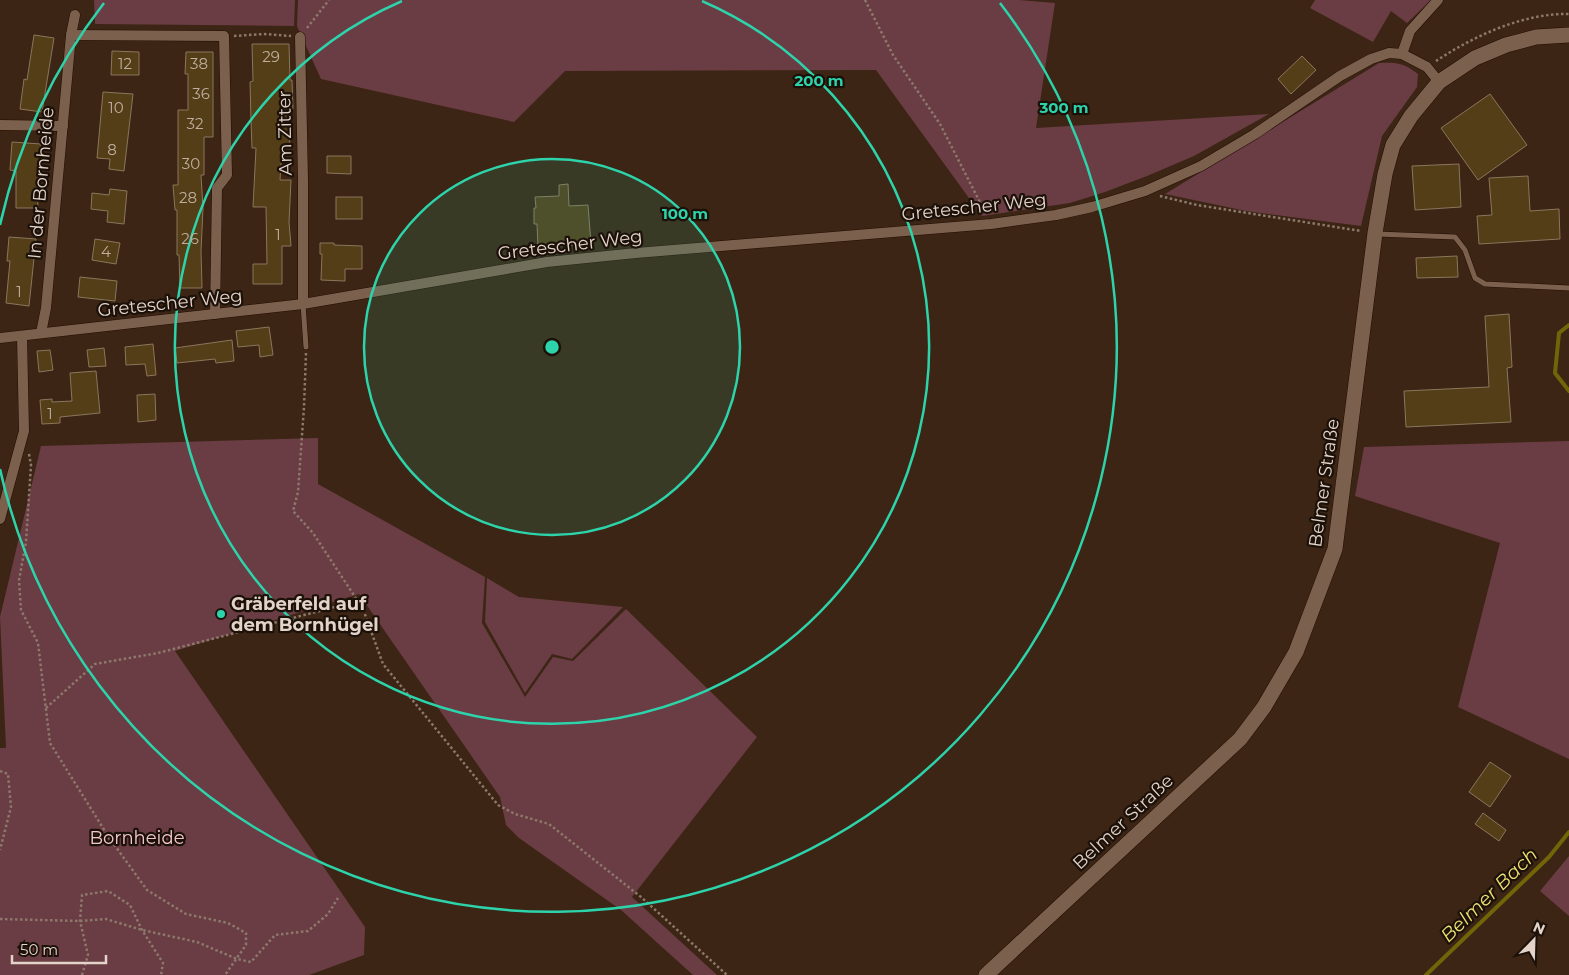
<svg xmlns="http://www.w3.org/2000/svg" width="1569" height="975" font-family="Montserrat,sans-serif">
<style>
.green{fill:#6a3c43}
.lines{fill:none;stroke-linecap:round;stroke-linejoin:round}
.stream{stroke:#706508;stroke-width:4}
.building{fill:#533e18;stroke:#89775c}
.lane-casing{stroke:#220d00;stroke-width:6}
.street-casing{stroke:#220d00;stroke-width:11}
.secondary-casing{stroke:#220d00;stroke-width:16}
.path{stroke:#8c796b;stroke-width:2.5;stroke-dasharray:2.5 2.5;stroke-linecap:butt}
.lane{stroke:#7b604e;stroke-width:5}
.street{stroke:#7b604e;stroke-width:10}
.secondary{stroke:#7b604e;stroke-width:15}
.ring{fill:none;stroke:#2dd4ab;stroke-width:2.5}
.poi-dot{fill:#2dd4ab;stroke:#1b1109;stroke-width:2}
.labels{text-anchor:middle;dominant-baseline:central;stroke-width:4.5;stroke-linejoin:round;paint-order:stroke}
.number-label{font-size:15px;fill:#bfae9d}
.street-label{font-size:18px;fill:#e3d3c9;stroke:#1b1109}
.poi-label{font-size:18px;font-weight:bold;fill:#e3d3c9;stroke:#1b1109;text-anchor:start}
.park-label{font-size:18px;fill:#f4c6cc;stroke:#1b1109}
.water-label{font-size:19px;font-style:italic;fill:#eedf71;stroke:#1b1109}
.centre{fill:#2dd4ab;stroke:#1b1109;stroke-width:2.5}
.ring-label{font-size:15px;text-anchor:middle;font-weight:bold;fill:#2dd4ab;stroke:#1b1109;stroke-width:4.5;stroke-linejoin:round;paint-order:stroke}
</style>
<rect width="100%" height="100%" fill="#3c2514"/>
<!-- green -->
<g class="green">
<path d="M 94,0 L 295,0 L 294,26 L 95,24 Z"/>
<path d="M 298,0 L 1019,0 L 1055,3 L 1036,128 L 1269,114 L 1194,156 L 1147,176 L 1105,192 L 1070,203 L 982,216 L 876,70 L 565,71 L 514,122 L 321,79 L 297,26 Z"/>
<path d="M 1315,0 L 1431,0 L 1407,23 L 1391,11 L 1373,42 L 1310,8 Z"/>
<path d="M 1379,63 C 1397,62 1404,63 1418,74 L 1417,87 L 1382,136 L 1361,226 L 1246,211 L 1165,194 Z"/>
<path d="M 318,438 L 318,484 L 485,577 L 482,623 L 525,697 L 553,657 L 573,661 L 626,609 L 757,737 L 632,897 L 717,975 L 693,975 L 621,910 L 519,838 L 506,825 L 500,797 L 359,594 L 175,651 L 365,927 L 364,955 L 309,975 L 0,975 L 0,748 L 6,748 L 0,617 L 41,446 Z"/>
<path d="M 1569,441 L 1569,759 L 1458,707 L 1500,543 L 1355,496 L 1364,447 Z"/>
<path d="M 487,578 L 519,597 L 623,607 L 572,659 L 552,654 L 525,693 L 485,622 Z"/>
<path d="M 1569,856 L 1569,916 L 1540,891 Z"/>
</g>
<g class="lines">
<!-- stream -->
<g class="stream">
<path d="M 1569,325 L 1559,333 L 1555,373 L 1569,391"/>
<path d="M 1426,975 L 1549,857 L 1569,832"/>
</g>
</g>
<!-- building -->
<g class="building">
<path d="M 34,35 L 54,38 L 42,112 L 20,109 L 24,79 L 27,80 Z"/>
<path d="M 252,44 L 289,44 L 290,80 L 292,80 L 293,109 L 288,109 L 290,147 L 282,147 L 280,180 L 291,180 L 289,222 L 291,246 L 282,246 L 282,284 L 253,284 L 253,264 L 267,264 L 266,207 L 253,207 L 256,148 L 252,148 L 251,121 L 250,82 L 253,81 Z"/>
<path d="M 112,51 L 139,52 L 139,75 L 111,75 Z"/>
<path d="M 186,52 L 213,52 L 213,137 L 204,137 L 204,175 L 201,175 L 203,208 L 201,251 L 202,288 L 180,288 L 179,255 L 177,255 L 177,210 L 175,210 L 173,185 L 178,185 L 178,110 L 188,110 L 188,74 L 185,74 Z"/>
<path d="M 1302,56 L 1316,70 L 1291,94 L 1278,79 Z"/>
<path d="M 103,92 L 133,94 L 124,171 L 109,169 L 110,159 L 97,158 Z"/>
<path d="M 1490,94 L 1527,145 L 1478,180 L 1441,128 Z"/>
<path d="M 12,142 L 41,144 L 37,183 L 38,208 L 16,208 L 16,171 L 10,170 Z"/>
<path d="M 327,156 L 351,156 L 351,174 L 327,173 Z"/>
<path d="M 1459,164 L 1461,207 L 1415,210 L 1412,166 Z"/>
<path d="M 1528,176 L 1530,211 L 1559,209 L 1560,239 L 1479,244 L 1477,216 L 1492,215 L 1489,178 Z"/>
<path d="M 568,184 L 569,206 L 588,205 L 591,244 L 538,247 L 537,224 L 534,224 L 534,208 L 536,208 L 535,197 L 559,196 L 559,185 Z"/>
<path d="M 110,189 L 127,191 L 124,224 L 107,222 L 108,211 L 91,209 L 92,193 L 109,195 Z"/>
<rect x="336" y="197" width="26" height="22"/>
<path d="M 9,237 L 36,239 L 29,306 L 6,303 L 10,261 L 7,261 Z"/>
<path d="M 95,239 L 120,243 L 116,264 L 92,260 Z"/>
<path d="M 320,243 L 334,243 L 334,245 L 362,246 L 362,269 L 345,269 L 345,281 L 321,280 L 322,254 L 320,254 Z"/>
<path d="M 1457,256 L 1458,277 L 1417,278 L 1416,258 Z"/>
<path d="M 80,277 L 117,281 L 115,301 L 78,297 Z"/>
<path d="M 1509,314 L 1512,367 L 1507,368 L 1511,422 L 1406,427 L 1404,391 L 1489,387 L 1485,316 Z"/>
<path d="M 269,327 L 273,355 L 260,357 L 259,345 L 238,347 L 236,331 Z"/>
<path d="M 232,340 L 234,361 L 216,363 L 215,359 L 177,363 L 175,348 Z"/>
<path d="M 153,344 L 156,375 L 147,376 L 145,364 L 126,365 L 125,347 Z"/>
<path d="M 104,348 L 106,366 L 89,367 L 87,350 Z"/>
<path d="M 50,350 L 53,370 L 39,372 L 37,351 Z"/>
<path d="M 96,371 L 100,413 L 60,417 L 60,423 L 42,424 L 40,400 L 52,399 L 52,402 L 72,401 L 70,373 Z"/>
<path d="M 155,394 L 156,420 L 138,422 L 137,395 Z"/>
<path d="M 1490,762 L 1511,776 L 1490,807 L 1469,792 Z"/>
<path d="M 1483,813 L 1506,830 L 1499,841 L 1475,824 Z"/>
</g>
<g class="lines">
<!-- lane casing -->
<g class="lane-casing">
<g id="lane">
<path d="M 1377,234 L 1455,237 L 1465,250 L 1475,278 L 1485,284 L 1569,288"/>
<path d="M 303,304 L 306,347"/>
</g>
</g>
<!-- street casing -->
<g class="street-casing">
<g id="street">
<path d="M 71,35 L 224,36 L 227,175 L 217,188 L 215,314"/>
<path d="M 300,37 L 303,180 L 303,304"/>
<path d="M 1402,54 L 1410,31 L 1438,0"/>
<path d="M 0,125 L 63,126"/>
<path d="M 41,333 L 46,308 L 71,35 L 75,15"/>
<path d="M 0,338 L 303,304 L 547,262 L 636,253 L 991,224 L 1056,215 L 1092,207 L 1145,191 L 1201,166 L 1255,134 L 1340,76 L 1371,59 L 1389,53 L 1402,54 L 1427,67 L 1439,82"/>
<path d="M 0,519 L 24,431 L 22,336"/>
</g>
</g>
<!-- secondary casing -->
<g class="secondary-casing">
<path id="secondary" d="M 986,975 L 1240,739 L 1264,707 L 1296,652 L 1335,549 L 1375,233 L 1385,174 L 1393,145 L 1411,116 L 1439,82 L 1475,58 L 1506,45 L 1536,37 L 1569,35"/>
</g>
<!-- path -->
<g class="path">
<path d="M 865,0 L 893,55 L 940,124 L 986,214"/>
<path d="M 307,28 L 329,0"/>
<path d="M 234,36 L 264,34 L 291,36"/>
<path d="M 1436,61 C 1474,36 1523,13 1569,14"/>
<path d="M 1160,196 L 1197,205 L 1361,231"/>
<path d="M 306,353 L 304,407 L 298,492 L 293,511 L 313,533 L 363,609 L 383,664 L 498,805 L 515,814 L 549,824 L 641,897 L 727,975"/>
<path d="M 29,454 L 31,465 L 26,542 L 19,580 L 21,610 L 38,643 L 50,743 L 108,836 L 147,890 L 186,914 L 228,923 L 246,933 L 246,945 L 225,975"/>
<path d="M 46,708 L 95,664 L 158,653 L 358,601"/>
<path d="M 0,771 L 8,774 L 11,807 L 0,850"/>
<path d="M 0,919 L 80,921 L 106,919 L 142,930 L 197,942 L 237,959 L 251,962 L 275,935 L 308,931 L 328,914 L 338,898"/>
<path d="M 82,975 L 88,955 L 80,921 L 82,895 L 108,891 L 130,905 L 142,930 L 163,963 L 161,975"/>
</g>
<!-- lane -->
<use href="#lane" class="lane"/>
<!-- street -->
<use href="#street" class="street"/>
<!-- secondary -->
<use href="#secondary" class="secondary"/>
</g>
<!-- distance rings -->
<circle cx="552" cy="347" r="188" fill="#2dd4ab" fill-opacity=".12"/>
<g class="ring">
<circle cx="552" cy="347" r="188"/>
<path d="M702 1A377 377 0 1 1 402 1"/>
<path d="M0 225A565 565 0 0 1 104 3M1000 3A565 565 0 1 1 0 469"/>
</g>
<!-- markers -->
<circle class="poi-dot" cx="221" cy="614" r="5"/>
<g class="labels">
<!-- number labels -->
<g class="number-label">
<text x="271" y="56">29</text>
<text x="125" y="63">12</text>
<text x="199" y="63">38</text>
<text x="201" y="93">36</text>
<text x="116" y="107">10</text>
<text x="195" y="123">32</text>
<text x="112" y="149">8</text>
<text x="191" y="163">30</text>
<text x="188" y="197">28</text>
<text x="278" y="234">1</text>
<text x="190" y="238">26</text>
<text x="106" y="251">4</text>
<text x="19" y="291">1</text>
<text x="50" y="413">1</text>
</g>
<!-- street labels -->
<g class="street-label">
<text transform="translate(285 133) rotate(-91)">Am Zitter</text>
<text transform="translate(41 183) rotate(-85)">In der Bornheide</text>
<text transform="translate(974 207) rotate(-6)">Gretescher Weg</text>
<text transform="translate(570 245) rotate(-7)">Gretescher Weg</text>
<text transform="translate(170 303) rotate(-6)">Gretescher Weg</text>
<text transform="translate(1324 483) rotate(-82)">Belmer Straße</text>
<text transform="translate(1123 822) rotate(-43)">Belmer Straße</text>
</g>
<!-- poi labels -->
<g class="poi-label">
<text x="231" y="604">Gräberfeld auf<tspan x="231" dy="21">dem Bornhügel</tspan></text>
</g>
<!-- park labels -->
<g class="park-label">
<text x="137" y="838">Bornheide</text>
</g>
<!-- water labels -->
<g class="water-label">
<text transform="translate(1489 895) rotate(-44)">Belmer Bach</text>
</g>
</g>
<circle cx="552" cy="347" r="8" class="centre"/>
<g class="ring-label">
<text x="819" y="86">200 m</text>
<text x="1064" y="113">300 m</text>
<text x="685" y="219">100 m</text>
</g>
<!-- north arrow -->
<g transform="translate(1534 940) rotate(23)" stroke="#1b1109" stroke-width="4" paint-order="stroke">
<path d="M0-4L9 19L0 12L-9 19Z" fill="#e3d3c9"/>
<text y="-8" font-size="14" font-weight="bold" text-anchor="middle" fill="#e3d3c9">N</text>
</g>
<!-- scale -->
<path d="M12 955v8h94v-8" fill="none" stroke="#e3d3c9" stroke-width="2.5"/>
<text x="20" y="955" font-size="15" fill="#e3d3c9" stroke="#1b1109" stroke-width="4" paint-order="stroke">50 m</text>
</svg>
